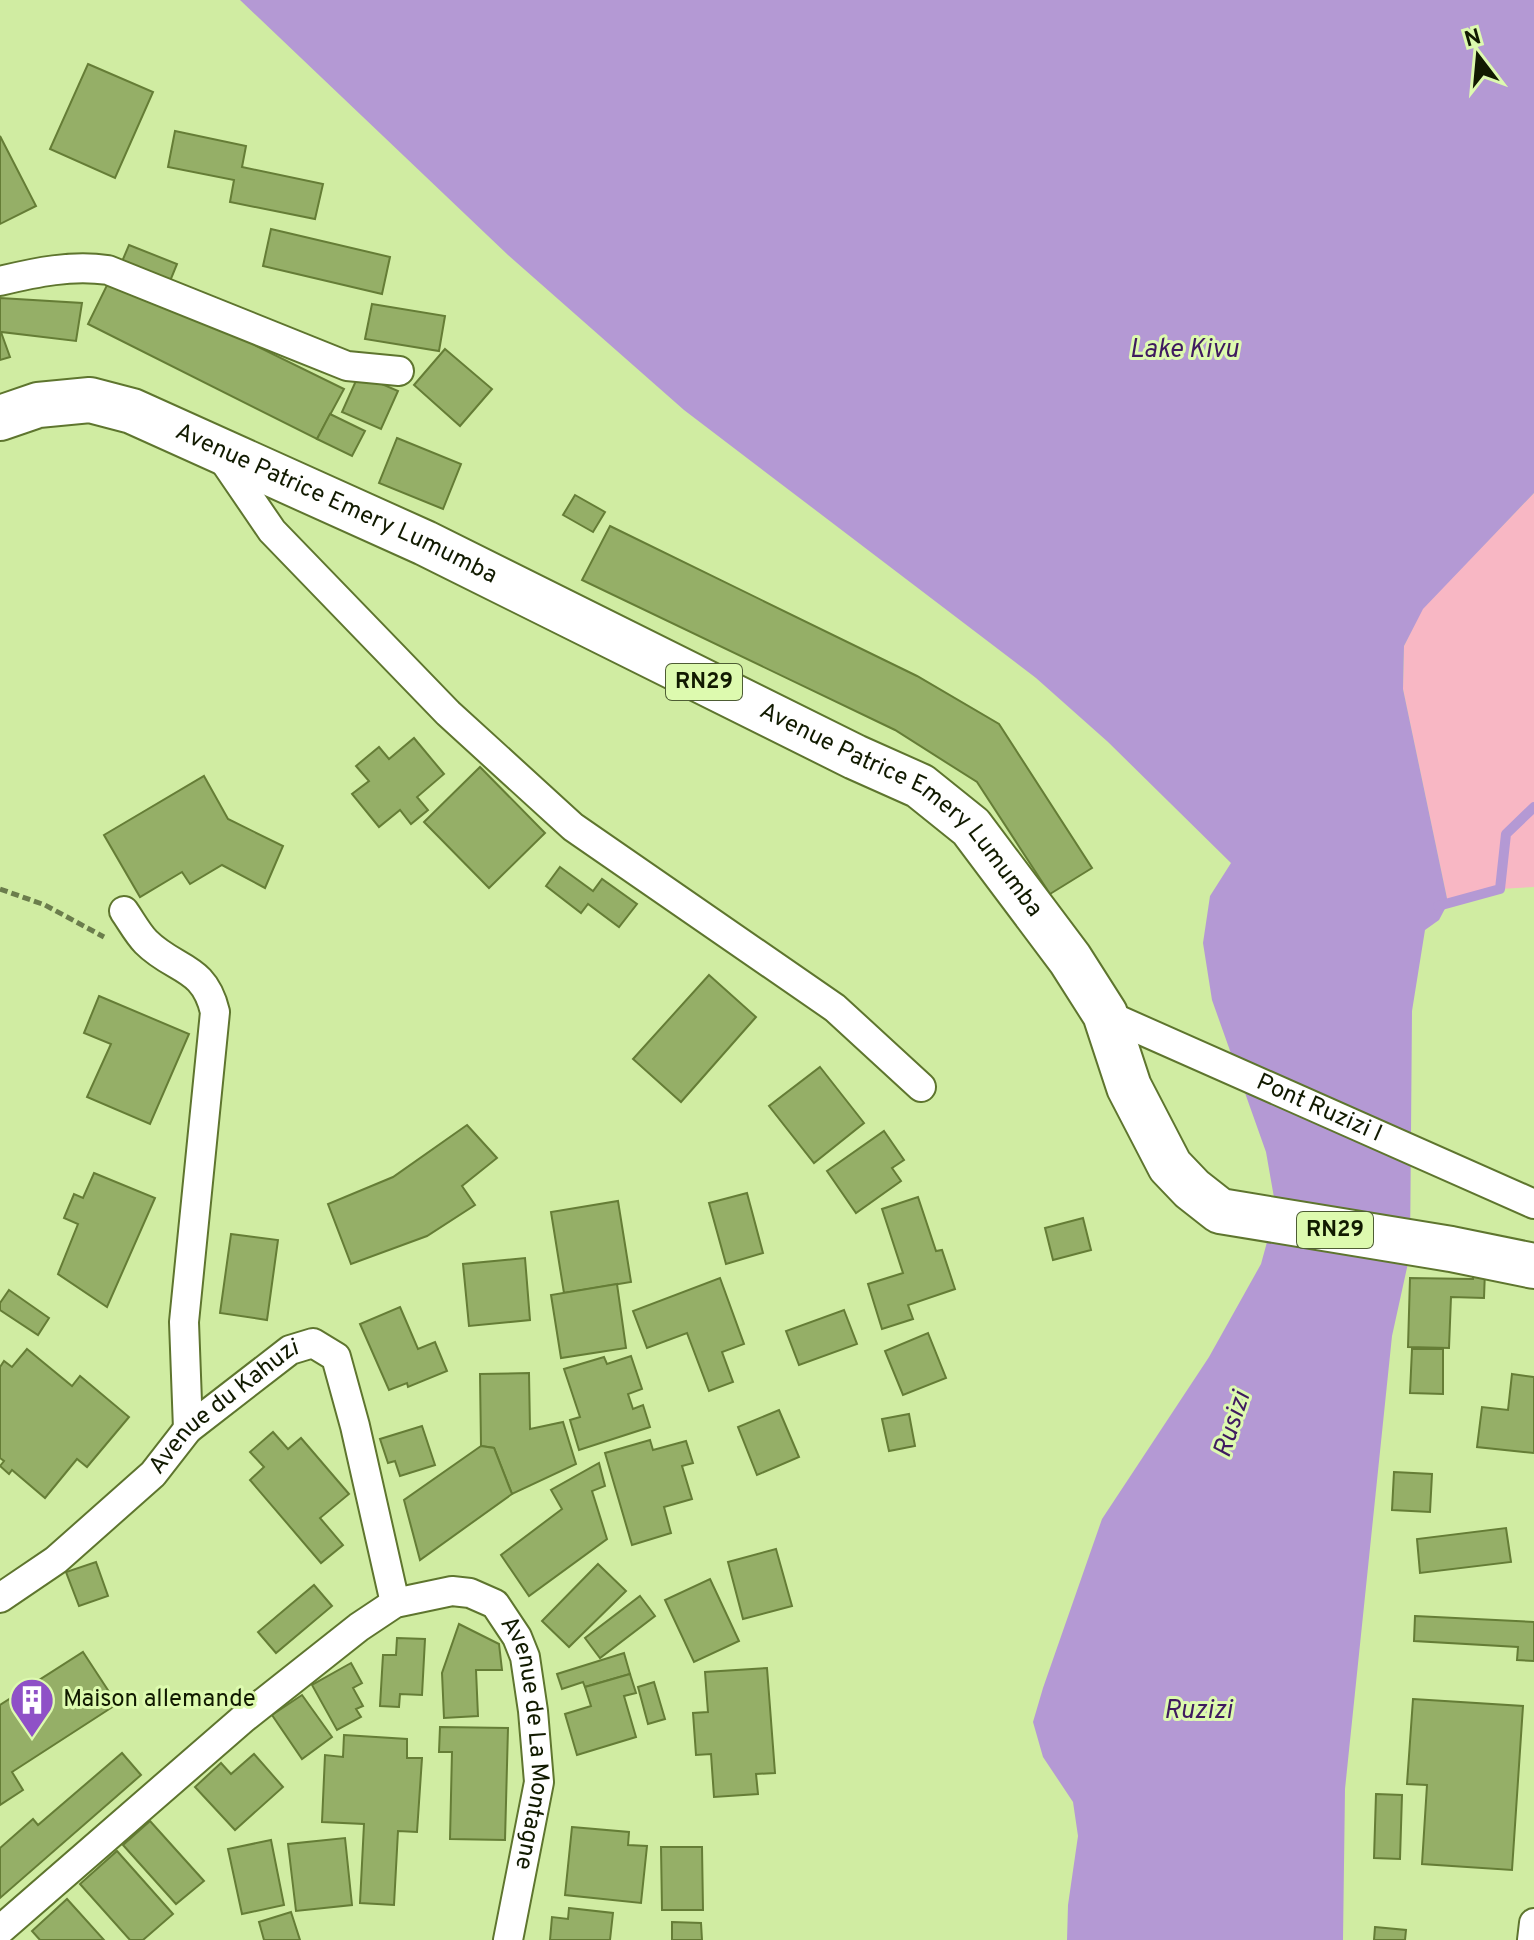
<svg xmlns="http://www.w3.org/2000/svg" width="1534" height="1940" font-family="Overpass,sans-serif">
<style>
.green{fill:#f8b7c4}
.water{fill:#b499d4}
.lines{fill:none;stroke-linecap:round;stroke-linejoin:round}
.stream{stroke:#b499d4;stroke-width:10}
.building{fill:#95af67;stroke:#657d36;stroke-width:2}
.street-casing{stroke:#5e752e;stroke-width:32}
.primary-casing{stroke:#5e752e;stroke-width:48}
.path{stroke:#6b7d4c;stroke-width:5;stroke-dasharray:8 4;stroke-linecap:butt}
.street{stroke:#fff;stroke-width:28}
.primary{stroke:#fff;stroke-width:44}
.labels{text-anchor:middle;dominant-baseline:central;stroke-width:6;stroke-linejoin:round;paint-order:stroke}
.shield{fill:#ddfaaf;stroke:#4e5d34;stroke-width:2}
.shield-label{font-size:22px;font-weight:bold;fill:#111a00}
.street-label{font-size:24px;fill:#111a00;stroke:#ddfaaf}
.poi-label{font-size:24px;fill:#111a00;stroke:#ddfaaf;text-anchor:start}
.water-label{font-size:26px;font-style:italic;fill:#3f1a5f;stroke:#ddfaaf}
</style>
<rect width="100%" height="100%" fill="#d0eca2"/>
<!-- green -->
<path class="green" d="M 1534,493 L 1534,887 L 1500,889 L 1448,903 L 1403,689 L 1404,646 L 1422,609 Z"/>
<!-- water -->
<path class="water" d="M 240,0 L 1534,0 L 1534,493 L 1423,609 L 1404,646 L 1403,689 L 1448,903 L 1439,920 L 1425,930 L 1412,1011 L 1410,1254 L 1392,1336 L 1345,1789 L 1343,1940 L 1067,1940 L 1068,1905 L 1078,1836 L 1073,1802 L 1043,1757 L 1033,1722 L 1043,1688 L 1102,1519 L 1209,1357 L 1261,1264 L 1276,1209 L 1266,1152 L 1212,1000 L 1203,943 L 1210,896 L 1231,863 L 1108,742 L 1036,678 L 684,410 L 508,255 Z"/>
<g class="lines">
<!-- stream -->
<path class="stream" d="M 1438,906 L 1500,889 L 1506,834 L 1534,807"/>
</g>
<!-- building -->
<g class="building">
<path d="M 88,64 L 153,92 L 115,178 L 50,149 Z"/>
<path d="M 175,131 L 246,146 L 242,167 L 323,184 L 315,219 L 230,202 L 234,180 L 168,167 Z"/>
<path d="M 0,136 L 36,206 L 0,224 Z"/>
<path d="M 271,229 L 390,257 L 382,294 L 263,266 Z"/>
<path d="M 129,245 L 177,264 L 166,291 L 118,271 Z"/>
<path d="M 112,275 L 344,389 L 317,439 L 88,324 Z"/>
<path d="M 0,298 L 82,303 L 76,341 L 1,332 L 10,357 L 0,360 Z"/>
<path d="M 372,304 L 445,316 L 439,351 L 365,339 Z"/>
<path d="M 445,349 L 492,389 L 460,426 L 414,385 Z"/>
<path d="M 359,374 L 398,391 L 381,429 L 342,412 Z"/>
<path d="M 330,414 L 365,431 L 352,456 L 317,439 Z"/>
<path d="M 397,438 L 461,464 L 443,509 L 379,483 Z"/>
<path d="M 575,495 L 605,512 L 593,532 L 563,515 Z"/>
<path d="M 610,526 L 917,676 L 999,724 L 1092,868 L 1050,894 L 977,782 L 895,730 L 582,580 Z"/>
<path d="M 414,738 L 444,774 L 417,797 L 428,810 L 411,824 L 400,810 L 379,827 L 352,794 L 369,781 L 356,766 L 379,747 L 389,759 Z"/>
<path d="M 480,767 L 545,833 L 489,888 L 424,822 Z"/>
<path d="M 204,776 L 228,819 L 283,846 L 265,888 L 222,865 L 190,884 L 182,872 L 140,897 L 104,835 Z"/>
<path d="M 560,867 L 593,891 L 602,879 L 637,904 L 619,927 L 588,904 L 581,913 L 546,886 Z"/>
<path d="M 709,975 L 756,1017 L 681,1102 L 633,1059 Z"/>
<path d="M 99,996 L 189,1034 L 150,1124 L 87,1097 L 111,1044 L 84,1033 Z"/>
<path d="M 820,1067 L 864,1123 L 814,1163 L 769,1106 Z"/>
<path d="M 467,1125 L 497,1158 L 462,1186 L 475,1205 L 427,1236 L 351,1264 L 328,1204 L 393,1177 Z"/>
<path d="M 884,1131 L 904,1160 L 892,1168 L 901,1181 L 856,1213 L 827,1171 Z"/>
<path d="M 94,1173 L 155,1198 L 107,1307 L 58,1274 L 78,1224 L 64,1218 L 74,1194 L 83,1198 Z"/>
<path d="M 747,1193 L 763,1253 L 726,1264 L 709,1203 Z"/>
<path d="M 918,1197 L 936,1251 L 942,1250 L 955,1289 L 908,1305 L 913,1319 L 882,1329 L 868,1284 L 903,1273 L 882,1209 Z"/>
<path d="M 618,1201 L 631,1282 L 564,1293 L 551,1212 Z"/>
<path d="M 1083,1218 L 1091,1250 L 1053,1260 L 1045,1228 Z"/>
<path d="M 231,1234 L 278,1240 L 267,1320 L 220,1313 Z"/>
<path d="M 525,1258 L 530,1320 L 469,1326 L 463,1264 Z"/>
<path d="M 1473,1269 L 1485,1270 L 1484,1298 L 1451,1297 L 1449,1348 L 1408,1347 L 1410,1278 L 1473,1279 Z"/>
<path d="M 720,1278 L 744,1344 L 722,1352 L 733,1382 L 709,1391 L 687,1333 L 647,1348 L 633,1311 Z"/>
<path d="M 617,1284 L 626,1348 L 561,1358 L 551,1295 Z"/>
<path d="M 9,1290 L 49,1318 L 38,1335 L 0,1310 L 0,1303 Z"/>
<path d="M 400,1307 L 418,1349 L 435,1342 L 447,1371 L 408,1387 L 407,1383 L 389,1390 L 360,1324 Z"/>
<path d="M 844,1310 L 857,1344 L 799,1365 L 786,1331 Z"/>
<path d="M 928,1333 L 946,1378 L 903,1395 L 885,1351 Z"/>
<path d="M 27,1349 L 72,1386 L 80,1376 L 129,1417 L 87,1467 L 77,1459 L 45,1498 L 12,1470 L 9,1474 L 0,1466 L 4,1461 L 0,1458 L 0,1367 L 4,1361 L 12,1367 Z"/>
<path d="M 1412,1349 L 1443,1349 L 1443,1394 L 1410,1393 Z"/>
<path d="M 631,1356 L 642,1389 L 628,1394 L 633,1409 L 643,1405 L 650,1427 L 579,1450 L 570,1420 L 580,1417 L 564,1369 L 604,1357 L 607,1364 Z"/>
<path d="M 529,1373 L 530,1429 L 563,1422 L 576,1464 L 512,1494 L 494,1448 L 481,1446 L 480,1374 Z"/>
<path d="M 1512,1374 L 1534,1377 L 1534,1453 L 1477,1447 L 1482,1407 L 1508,1410 Z"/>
<path d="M 779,1410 L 799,1457 L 757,1475 L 738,1427 Z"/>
<path d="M 909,1414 L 915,1446 L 889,1451 L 882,1419 Z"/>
<path d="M 422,1426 L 435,1465 L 400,1476 L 395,1461 L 388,1463 L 380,1439 Z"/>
<path d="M 273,1432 L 288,1449 L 301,1438 L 349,1494 L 320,1518 L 343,1545 L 321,1563 L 250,1480 L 264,1467 L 250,1452 Z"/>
<path d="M 650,1440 L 653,1450 L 686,1441 L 693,1463 L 682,1466 L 692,1499 L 664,1507 L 671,1533 L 632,1545 L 605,1453 Z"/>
<path d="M 481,1446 L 494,1448 L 512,1494 L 420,1560 L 404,1500 Z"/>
<path d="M 599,1463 L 605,1486 L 592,1491 L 607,1539 L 529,1596 L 501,1555 L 562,1509 L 551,1490 Z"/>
<path d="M 1394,1472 L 1432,1474 L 1430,1512 L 1392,1510 Z"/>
<path d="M 1506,1528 L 1511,1562 L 1420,1573 L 1417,1539 Z"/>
<path d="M 776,1549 L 792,1606 L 743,1619 L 728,1562 Z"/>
<path d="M 96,1562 L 108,1596 L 79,1606 L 66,1572 Z"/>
<path d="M 598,1564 L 626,1591 L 569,1647 L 542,1621 Z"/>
<path d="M 710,1579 L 739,1641 L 694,1662 L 665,1600 Z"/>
<path d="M 314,1585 L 332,1606 L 276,1653 L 258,1632 Z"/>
<path d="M 640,1596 L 655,1616 L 600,1658 L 585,1638 Z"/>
<path d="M 1415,1616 L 1534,1622 L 1534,1661 L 1517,1660 L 1518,1647 L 1414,1641 Z"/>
<path d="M 459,1624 L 499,1644 L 502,1670 L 476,1670 L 478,1716 L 444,1718 L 442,1673 Z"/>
<path d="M 397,1638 L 425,1639 L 422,1695 L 400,1694 L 399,1707 L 380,1706 L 383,1655 L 396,1655 Z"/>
<path d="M 83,1652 L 117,1704 L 12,1772 L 23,1790 L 0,1805 L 0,1705 Z"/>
<path d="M 624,1653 L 630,1674 L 585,1687 L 583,1682 L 562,1689 L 557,1674 Z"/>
<path d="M 351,1663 L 362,1683 L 353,1688 L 363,1706 L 356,1709 L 361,1717 L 337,1730 L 312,1685 Z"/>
<path d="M 767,1668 L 775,1773 L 756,1774 L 758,1794 L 714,1797 L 711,1754 L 696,1755 L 693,1713 L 708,1712 L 705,1672 Z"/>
<path d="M 630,1674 L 636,1693 L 624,1696 L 636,1737 L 577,1755 L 565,1714 L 591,1706 L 585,1687 Z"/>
<path d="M 654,1682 L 665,1719 L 648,1724 L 638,1687 Z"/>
<path d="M 302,1695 L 332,1737 L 302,1759 L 272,1715 Z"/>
<path d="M 1413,1699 L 1523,1706 L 1512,1870 L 1422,1864 L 1427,1785 L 1407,1784 Z"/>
<path d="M 440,1727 L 508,1728 L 505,1840 L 450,1839 L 452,1752 L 439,1752 Z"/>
<path d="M 344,1735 L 407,1739 L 407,1758 L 422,1758 L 417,1832 L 398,1831 L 394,1905 L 360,1903 L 364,1824 L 322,1822 L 325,1755 L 343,1757 Z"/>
<path d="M 122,1753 L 141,1775 L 0,1898 L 0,1848 L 33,1819 L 38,1825 Z"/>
<path d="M 254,1754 L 283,1787 L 235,1830 L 195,1787 L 221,1763 L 231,1774 Z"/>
<path d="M 1376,1794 L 1402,1795 L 1400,1859 L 1374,1858 Z"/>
<path d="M 150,1821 L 204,1881 L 176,1904 L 123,1845 Z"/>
<path d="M 572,1827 L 629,1832 L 628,1845 L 647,1846 L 641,1903 L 565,1895 Z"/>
<path d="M 345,1838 L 352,1905 L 296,1911 L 288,1844 Z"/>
<path d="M 271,1840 L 284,1905 L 242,1914 L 228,1849 Z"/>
<path d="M 661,1847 L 702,1847 L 703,1910 L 662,1910 Z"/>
<path d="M 117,1851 L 173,1914 L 143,1940 L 130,1940 L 80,1884 Z"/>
<path d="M 67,1899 L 104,1940 L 40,1940 L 32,1931 Z"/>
<path d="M 569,1908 L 613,1913 L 610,1940 L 550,1940 L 552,1917 L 568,1919 Z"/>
<path d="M 291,1912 L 300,1940 L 264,1940 L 259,1922 Z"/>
<path d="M 672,1922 L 701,1923 L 702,1940 L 672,1940 Z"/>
<path d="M 1375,1927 L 1406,1930 L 1405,1940 L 1374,1940 Z"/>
</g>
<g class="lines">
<!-- street casing -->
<g class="street-casing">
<g id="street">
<path d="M 0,281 C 37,272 71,265 108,270 L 347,366 L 399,371"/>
<path d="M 218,452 L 272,531 L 448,713 L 573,827 L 835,1008 L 921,1087"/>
<path d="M 124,911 C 131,921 138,934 146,942 C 175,971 204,965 215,1012 L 184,1322 L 188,1429"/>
<path id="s1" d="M 1105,1014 L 1534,1204"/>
<path id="s2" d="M 0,1598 L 56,1560 L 153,1474 L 188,1429 L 290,1350 L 313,1343 L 336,1357 L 355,1426 L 395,1603"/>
<path id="s3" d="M 0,1930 L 244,1718 L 359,1627 L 395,1603 L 452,1591 L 470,1593 L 495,1604 L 517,1637 L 525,1657 L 533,1711 L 539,1782 L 508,1940"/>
<path d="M 1532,1940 L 1534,1923"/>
</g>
</g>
<!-- primary casing -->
<g class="primary-casing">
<g id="primary">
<path id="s4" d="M 0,418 L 38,405 L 90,400 L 132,411 L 425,543 L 855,757 L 920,786 L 971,827 L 1070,959 L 1105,1014 L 1129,1087 L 1170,1166 L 1192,1189 L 1220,1211 L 1451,1249 L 1534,1266"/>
</g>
</g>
<!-- path -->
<path class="path" d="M 0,889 L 45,905 L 104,937"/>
<!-- street -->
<use href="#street" class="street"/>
<!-- primary -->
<use href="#primary" class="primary"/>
</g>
<!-- icons -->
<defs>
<g id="building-pin" transform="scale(2.3)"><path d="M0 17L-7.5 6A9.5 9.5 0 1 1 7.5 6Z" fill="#8f51c7" stroke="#ddfaaf"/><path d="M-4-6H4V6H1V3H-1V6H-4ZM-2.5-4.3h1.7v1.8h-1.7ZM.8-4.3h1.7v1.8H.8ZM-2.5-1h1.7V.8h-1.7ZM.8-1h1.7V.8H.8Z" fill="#fff"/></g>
</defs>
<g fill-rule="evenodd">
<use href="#building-pin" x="32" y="1700"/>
</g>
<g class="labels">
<!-- shield labels -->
<g class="shield">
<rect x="666" y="664" width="76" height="36" rx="6"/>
<rect x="1297" y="1212" width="76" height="36" rx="6"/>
</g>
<g class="shield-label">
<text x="704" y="682">RN29</text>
<text x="1335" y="1230">RN29</text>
</g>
<!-- street labels -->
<g class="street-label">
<text stroke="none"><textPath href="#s4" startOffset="360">Avenue Patrice Emery Lumumba</textPath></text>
<text stroke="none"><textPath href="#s4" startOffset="1008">Avenue Patrice Emery Lumumba</textPath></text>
<text stroke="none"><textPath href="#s1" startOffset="234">Pont Ruzizi I</textPath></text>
<text stroke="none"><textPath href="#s2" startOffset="296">Avenue du Kahuzi</textPath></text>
<text stroke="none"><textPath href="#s3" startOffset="764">Avenue de La Montagne</textPath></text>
</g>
<!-- poi labels -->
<g class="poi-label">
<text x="63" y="1700">Maison allemande</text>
</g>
<!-- water labels -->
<g class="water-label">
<text x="1184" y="350">Lake Kivu</text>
<text transform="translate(1233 1425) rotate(-72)">Rusizi</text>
<text x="1198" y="1711">Ruzizi</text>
</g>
</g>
<!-- north arrow -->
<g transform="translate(1478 56) rotate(344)" stroke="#ddfaaf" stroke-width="6" paint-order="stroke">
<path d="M0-6L14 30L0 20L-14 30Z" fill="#111a00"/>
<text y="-12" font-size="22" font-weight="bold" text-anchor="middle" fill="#111a00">N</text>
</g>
</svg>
